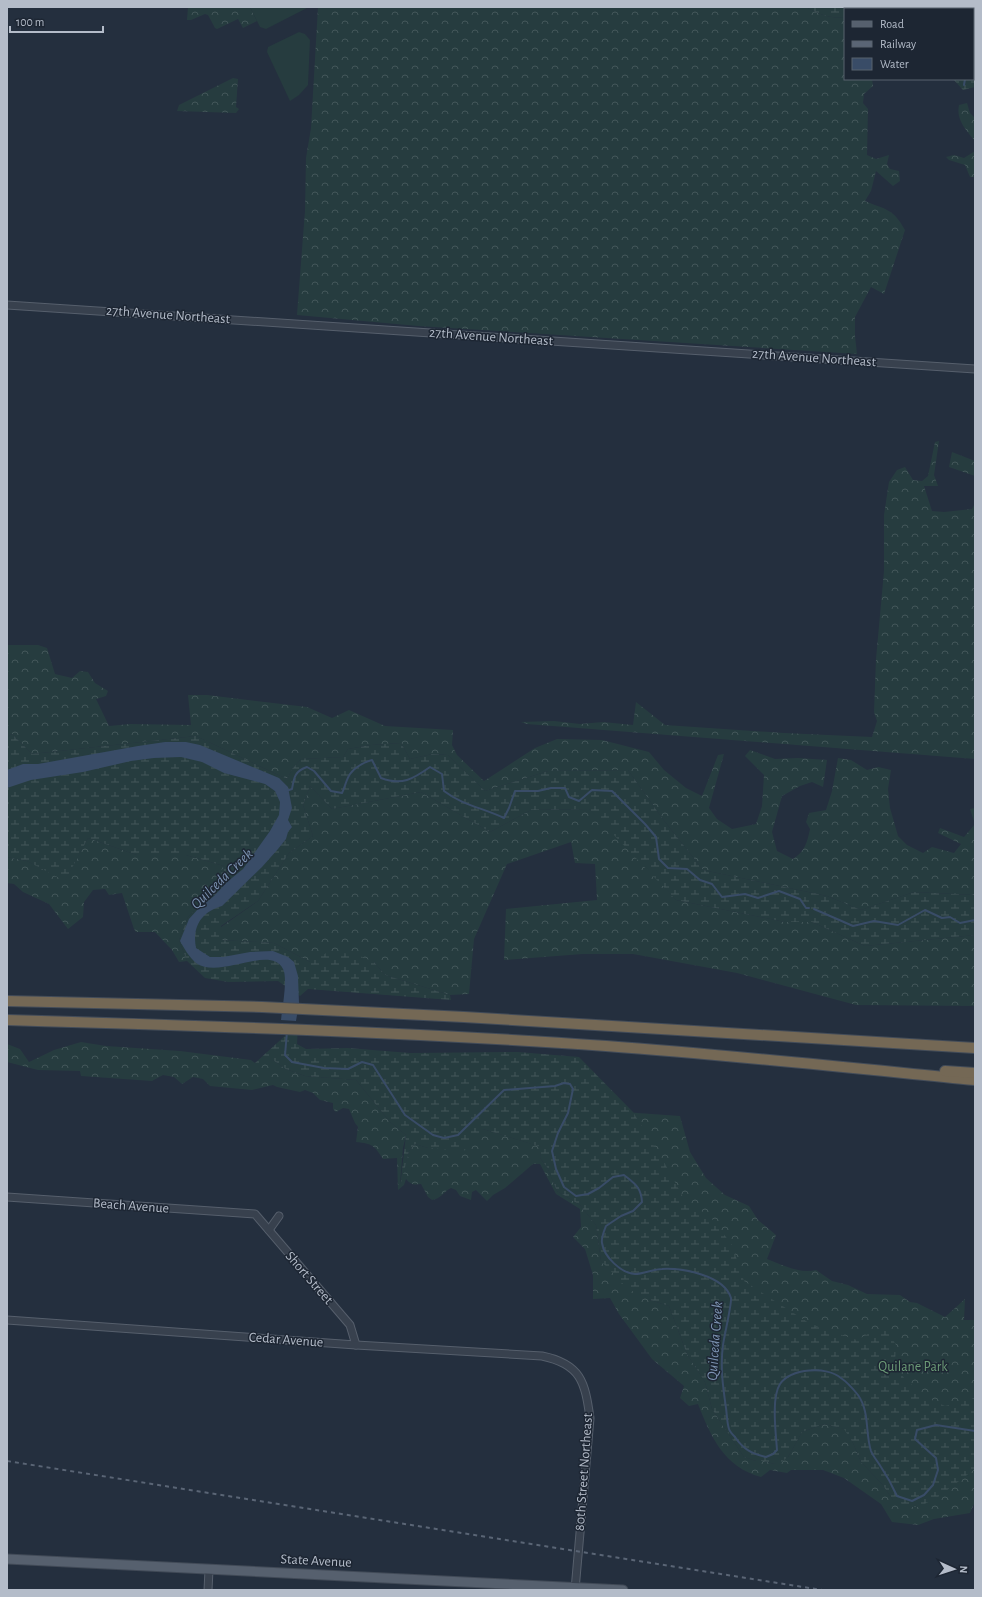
<svg xmlns="http://www.w3.org/2000/svg" width="982" height="1597" font-family="'Alegreya Sans',sans-serif">
<style>
.forest{fill:url(#forest-crowns)}
.wetland{fill:url(#wetland-marsh)}
.garden{fill:#263c3f}
.water{fill:#394c67}
.lines{fill:none;stroke-linecap:round;stroke-linejoin:round}
.stream{stroke:#394c67;stroke-width:2}
.tertiary-casing{stroke:#565f6c;stroke-width:9}
.primary-casing{stroke:#414a57;stroke-width:11}
.motorway-casing{stroke:#434c59;stroke-width:12}
.tertiary{stroke:#38414e;stroke-width:7}
.primary{stroke:#56606e;stroke-width:9}
.motorway{stroke:#746855;stroke-width:10}
.rail{stroke:#5a6575;stroke-width:2;stroke-dasharray:4 4;stroke-linecap:butt}
.labels{text-anchor:middle;dominant-baseline:central;stroke-width:3;stroke-linejoin:round;paint-order:stroke}
.street-label{font-size:14px;fill:#b4bcc9;stroke:#1d2633}
.park-label{font-size:14px;fill:#6b9a76;stroke:#1d2633}
.water-label{font-size:15px;font-style:italic;fill:#7c92b1;stroke:#1d2633}
</style>
<defs>
<pattern id="forest-crowns" width="20" height="18" patternUnits="userSpaceOnUse"><rect width="20" height="18" fill="#263c3f"/><path d="M2 6a3 3 0 1 1 6 0M12 15a3 3 0 1 1 6 0" fill="none" stroke="#435659"/></pattern>
<pattern id="wetland-marsh" width="20" height="14" patternUnits="userSpaceOnUse"><rect width="20" height="14" fill="#263c3f"/><path d="M1 5h8M5 5V1M11 12h8M15 12V8" fill="none" stroke="#435659"/></pattern>
</defs>
<rect width="100%" height="100%" fill="#242f3e"/>
<!-- forest -->
<g class="forest">
<path d="M 188,7 L 250,7 L 257,21 L 243,28 L 238,19 L 217,29 L 215,28 L 208,15 L 205,14 L 191,20 L 187,20 Z"/>
<path d="M 318,7 L 806,7 C 819,14 830,19 845,17 L 845,79 L 872,79 L 873,86 L 864,94 L 863,103 L 868,109 L 867,155 L 876,159 L 889,155 L 887,164 L 890,169 L 899,171 L 900,181 L 893,186 L 876,171 L 871,191 L 865,201 C 886,210 893,208 905,230 L 884,294 L 871,287 L 855,317 L 855,336 L 857,354 L 418,326 L 297,315 L 305,211 L 306,158 L 311,128 Z"/>
<path d="M 233,78 L 238,79 L 236,107 L 239,109 L 236,113 L 177,111 L 179,105 Z"/>
<path d="M 967,103 L 970,113 L 975,118 L 975,141 C 966,130 956,120 959,105 Z"/>
<path d="M 975,151 L 975,177 L 970,177 L 965,165 L 949,160 L 946,157 L 954,155 L 964,158 Z"/>
<path d="M 939,441 L 934,475 L 938,486 L 924,486 L 932,511 L 944,512 L 972,509 L 975,503 L 975,759 L 527,724 L 521,722 L 554,721 L 580,724 L 603,722 L 633,725 L 636,702 L 665,725 L 784,733 L 872,737 L 877,721 L 874,712 L 876,659 L 884,571 L 884,515 L 889,482 L 897,470 L 905,467 L 913,480 L 922,481 L 928,476 L 935,442 Z"/>
<path d="M 952,452 L 975,461 L 975,476 L 949,467 Z"/>
<path d="M 7,645 L 38,645 L 47,648 L 55,674 L 72,678 L 80,671 L 88,672 L 95,683 L 108,691 L 106,696 L 96,699 L 109,726 L 130,724 L 191,725 L 188,695 L 207,695 L 307,707 L 332,718 L 349,710 L 385,726 L 453,730 L 452,745 L 457,755 L 484,781 L 535,748 L 557,739 L 602,740 L 649,752 L 664,770 L 686,788 L 702,796 L 718,755 L 724,754 L 709,808 L 717,819 L 732,829 L 756,824 L 762,806 L 764,775 L 745,756 L 750,750 L 775,759 L 798,758 L 827,760 L 823,787 L 812,782 L 800,786 L 782,796 L 772,832 L 777,851 L 793,859 C 805,851 807,843 810,829 L 806,822 L 809,813 L 826,810 L 832,791 L 838,758 L 851,760 L 867,770 L 878,767 L 891,770 L 888,789 L 890,808 L 898,836 L 907,845 L 923,853 L 932,847 L 954,853 L 961,844 L 938,833 L 940,828 L 964,837 L 975,824 L 970,809 L 975,808 L 975,895 L 914,892 L 861,910 L 827,896 L 703,870 L 662,818 L 628,770 L 548,771 L 485,791 L 448,755 L 432,754 L 410,759 L 401,743 L 371,745 L 348,749 L 343,757 L 301,759 L 293,768 L 287,779 L 196,736 L 32,754 L 12,734 L 7,737 Z"/>
<path d="M 310,786 L 332,809 L 421,792 L 490,832 L 531,810 L 589,809 L 620,838 L 676,900 L 785,922 L 812,922 L 865,946 L 975,935 L 975,1006 L 856,1005 L 737,973 L 633,954 L 583,954 L 504,960 L 506,909 L 597,900 L 595,864 L 575,863 L 571,842 L 507,864 L 474,939 L 469,994 L 450,995 L 385,975 L 374,962 L 312,963 L 274,943 L 221,940 L 221,927 L 258,901 L 289,853 L 313,836 L 303,805 Z"/>
<path d="M 88,838 L 137,855 L 186,855 L 224,866 L 212,894 L 188,917 L 179,940 L 187,961 L 179,962 L 172,950 L 155,932 L 136,932 L 134,929 L 122,893 L 109,895 L 105,889 L 93,890 L 84,902 L 83,917 L 68,929 L 49,904 L 23,892 L 14,884 L 7,883 L 7,857 L 27,861 L 65,880 Z"/>
<path d="M 81,1042 L 106,1046 L 180,1051 L 251,1060 L 255,1063 L 273,1060 L 286,1069 L 305,1076 L 356,1080 L 390,1122 L 406,1135 L 403,1148 L 400,1184 L 409,1151 L 415,1144 L 428,1148 L 483,1129 L 542,1147 L 540,1158 L 547,1167 L 557,1191 L 580,1205 L 596,1225 L 601,1261 L 650,1300 L 669,1306 L 687,1354 L 705,1382 L 712,1409 L 744,1457 L 756,1461 L 764,1461 L 774,1464 L 788,1457 L 802,1432 L 824,1424 L 845,1429 L 853,1443 L 861,1462 L 882,1484 L 893,1500 L 975,1469 L 975,1502 L 970,1513 L 934,1519 L 918,1525 L 892,1522 L 881,1504 L 844,1478 L 823,1470 L 791,1470 L 787,1473 L 770,1470 L 761,1477 C 724,1467 711,1437 698,1404 L 689,1406 L 680,1398 L 684,1386 L 652,1359 L 619,1314 L 610,1298 L 593,1299 L 593,1275 L 585,1249 L 573,1237 L 581,1227 L 580,1209 L 556,1194 L 540,1164 L 533,1164 L 505,1188 L 493,1195 L 487,1201 L 476,1190 L 472,1192 L 471,1200 L 460,1196 L 456,1190 L 451,1188 C 443,1192 441,1199 432,1200 L 428,1197 L 421,1184 C 414,1185 411,1185 406,1179 L 404,1185 L 398,1190 L 397,1158 L 383,1159 C 374,1145 373,1144 356,1142 L 358,1127 L 355,1123 L 349,1109 L 343,1108 L 336,1112 L 333,1109 L 333,1103 L 320,1100 L 313,1093 L 305,1090 L 300,1092 L 277,1087 L 273,1085 L 252,1090 L 210,1086 L 203,1079 L 193,1077 L 182,1084 L 174,1077 L 163,1075 L 152,1081 L 81,1076 L 80,1071 L 38,1070 L 7,1062 L 7,1044 L 20,1049 L 29,1062 L 54,1050 Z"/>
<path d="M 609,1111 L 680,1116 L 690,1152 L 706,1178 L 725,1195 L 749,1206 L 758,1220 L 776,1235 L 767,1259 C 783,1265 799,1274 816,1270 L 832,1281 L 848,1285 L 867,1294 L 900,1295 L 910,1302 L 917,1303 L 945,1317 L 965,1299 L 964,1320 L 975,1320 L 975,1430 L 807,1367 Z"/>
</g>
<!-- wetland -->
<g class="wetland">
<path d="M 806,7 L 938,7 L 939,9 L 845,9 L 845,17 C 830,19 819,14 806,7 Z"/>
<path d="M 973,43 L 975,45 L 975,87 L 963,90 L 953,79 L 973,79 Z"/>
<path d="M 12,734 L 32,754 L 196,736 L 287,779 L 293,768 L 301,759 L 343,757 L 348,749 L 371,745 L 401,743 L 410,759 L 432,754 L 448,755 L 485,791 L 548,771 L 628,770 L 662,818 L 703,870 L 827,896 L 861,910 L 914,892 L 975,895 L 975,935 L 865,946 L 812,922 L 785,922 L 676,900 L 589,809 L 531,810 L 490,832 L 421,792 L 332,809 L 310,786 L 303,805 L 313,836 L 289,853 L 258,901 L 221,926 L 221,940 L 274,943 L 310,962 L 328,952 L 355,954 L 374,962 L 385,975 L 450,995 L 451,1000 L 308,989 L 300,996 L 278,981 L 228,982 L 205,978 L 187,961 L 179,940 L 188,917 L 212,894 L 224,866 L 186,855 L 137,855 L 88,838 L 65,881 L 27,861 L 7,857 L 7,737 Z"/>
<path d="M 298,1024 L 297,1044 L 306,1049 L 348,1048 L 410,1053 L 518,1052 L 579,1057 L 633,1112 L 664,1162 L 683,1197 L 713,1220 L 732,1245 L 744,1281 L 812,1325 L 857,1340 L 884,1325 L 896,1345 L 895,1362 L 904,1378 L 927,1398 L 945,1406 L 975,1398 L 975,1469 L 938,1497 L 919,1507 L 909,1507 L 893,1500 L 882,1484 L 861,1462 L 853,1443 L 844,1429 L 824,1424 L 802,1432 L 788,1457 L 780,1463 L 774,1464 L 764,1461 L 756,1461 L 744,1457 L 712,1409 L 705,1382 L 687,1354 L 669,1306 L 650,1300 L 628,1289 L 601,1261 L 596,1225 L 580,1205 L 557,1191 L 547,1167 L 540,1158 L 541,1147 L 483,1129 L 464,1151 L 428,1148 L 415,1144 L 409,1151 L 400,1187 L 406,1135 L 390,1122 L 356,1080 L 305,1076 L 286,1069 L 273,1060 L 264,1064 L 255,1063 Z"/>
</g>
<!-- garden -->
<g class="garden">
<path d="M 250,7 L 309,7 L 266,29 L 260,27 Z"/>
<path d="M 299,32 L 305,34 L 310,40 L 308,85 L 299,95 L 290,101 L 267,52 L 268,47 Z"/>
</g>
<!-- water -->
<path class="water" d="M 165,742 L 186,742 L 200,745 L 279,778 L 288,787 L 292,808 L 288,820 L 292,827 L 288,832 L 286,839 L 278,849 L 262,867 L 222,906 C 201,912 192,927 196,948 L 210,957 L 223,957 L 250,952 L 273,951 L 288,957 L 294,962 L 298,976 L 299,1003 L 296,1021 L 281,1020 C 282,1009 288,978 283,969 C 270,944 220,980 196,963 C 189,957 184,948 180,941 L 189,919 L 198,909 L 214,896 L 227,882 L 243,869 L 270,831 L 279,815 L 280,802 L 275,791 L 265,784 L 224,773 L 202,762 L 181,757 L 154,758 L 131,761 L 83,772 L 31,780 L 7,788 L 7,770 L 23,764 L 38,764 L 138,746 Z"/>
<g class="lines">
<!-- stream -->
<g class="stream">
<path d="M 953,9 L 955,7"/>
<path d="M 964,85 L 965,79"/>
<path d="M 286,791 L 292,789 C 294,777 295,771 307,767 L 314,771 L 331,791 L 342,793 C 345,787 346,780 350,774 C 354,768 364,762 372,760 L 381,778 C 402,786 413,779 430,767 L 442,774 L 444,791 C 462,805 483,808 504,818 L 509,808 L 515,791 L 538,791 L 551,788 L 565,788 L 569,797 L 579,801 L 592,790 L 612,791 L 645,824 L 656,837 L 659,859 L 668,868 L 687,869 L 700,880 L 712,884 L 722,897 L 745,894 L 758,898 L 779,891 L 800,899 L 806,908 L 809,908"/>
<path d="M 814,909 L 853,926 L 874,921 L 898,925 L 925,910 L 942,918 L 950,917 L 960,923 L 975,920"/>
<path d="M 287,1032 L 285,1055 L 292,1062 L 324,1068 L 348,1069 L 362,1062 L 373,1065 L 405,1115 L 433,1135 L 444,1138 L 458,1135 L 504,1090 L 555,1086 L 564,1083 L 570,1084 L 573,1089 L 568,1113 L 558,1133 L 552,1151 L 556,1169 L 564,1187 L 576,1196 L 588,1194 L 599,1188 L 613,1177 L 624,1175 C 635,1184 641,1187 642,1202 L 633,1211 L 621,1216 L 606,1226 C 604,1231 601,1238 602,1243 C 604,1257 621,1273 635,1274 C 644,1274 653,1269 662,1269 C 682,1268 724,1275 731,1298 C 732,1303 724,1337 723,1345 C 720,1367 723,1387 726,1408 C 727,1415 727,1423 729,1429 C 730,1432 733,1435 735,1437 C 743,1449 752,1454 766,1457 L 773,1454 L 777,1450 C 776,1434 771,1398 780,1384 C 791,1368 827,1366 841,1378 C 847,1382 854,1390 858,1395 C 870,1412 865,1433 871,1451 C 873,1456 878,1462 881,1467 C 887,1476 892,1485 897,1496 L 912,1501 L 924,1495 L 933,1485 L 938,1470 L 936,1458 L 915,1439 L 917,1430 L 936,1425 L 975,1431"/>
</g>
<!-- tertiary casing -->
<g class="tertiary-casing">
<g id="tertiary">
<path d="M 7,305 L 975,369"/>
<path d="M 7,1197 L 255,1214 L 350,1325 L 356,1345"/>
<path d="M 269,1230 L 279,1216"/>
<path d="M 7,1320 L 356,1345 L 542,1356 C 581,1364 585,1382 590,1418 L 575,1590"/>
<path d="M 208,1590 L 209,1570"/>
</g>
</g>
<!-- primary casing -->
<g class="primary-casing">
<path id="primary" d="M 7,1559 L 623,1590"/>
</g>
<!-- motorway casing -->
<g class="motorway-casing">
<g id="motorway">
<path d="M 7,1001 L 262,1007 L 464,1017 L 975,1048"/>
<path d="M 7,1020 C 207,1026 407,1032 606,1046 C 729,1055 852,1068 975,1080"/>
<path d="M 945,1071 L 975,1073"/>
</g>
</g>
<!-- tertiary -->
<use href="#tertiary" class="tertiary"/>
<!-- primary -->
<use href="#primary" class="primary"/>
<!-- motorway -->
<use href="#motorway" class="motorway"/>
<!-- rail -->
<path class="rail" d="M 7,1461 L 822,1590"/>
</g>
<g class="labels">
<!-- street labels -->
<g class="street-label">
<text transform="translate(168 315) rotate(4)">27th Avenue Northeast</text>
<text transform="translate(491 337) rotate(4)">27th Avenue Northeast</text>
<text transform="translate(814 358) rotate(4)">27th Avenue Northeast</text>
<text transform="translate(131 1206) rotate(4)">Beach Avenue</text>
<text transform="translate(309 1278) rotate(49)">Short Street</text>
<text transform="translate(286 1340) rotate(4)">Cedar Avenue</text>
<text transform="translate(584 1472) rotate(-86)">80th Street Northeast</text>
<text transform="translate(316 1561) rotate(3)">State Avenue</text>
</g>
<!-- park labels -->
<g class="park-label">
<text x="913" y="1367">Quilane Park</text>
</g>
<!-- water labels -->
<g class="water-label">
<text transform="translate(222 879) rotate(-44)">Quilceda Creek</text>
<text transform="translate(715 1341) rotate(-86)">Quilceda Creek</text>
</g>
</g>
<!-- border -->
<rect width="982" height="1597" fill="none" stroke="#b4bcc9" stroke-width="16"/>
<!-- legend -->
<rect x="844" y="8" width="130" height="72" fill="#1d2633" stroke="#59626f"/>
<rect x="852" y="21" width="20" height="6" fill="#56606e" stroke="#59626f"/>
<text x="880" y="28" font-size="12" fill="#b4bcc9">Road</text>
<rect x="852" y="41" width="20" height="6" fill="#5a6575" stroke="#59626f"/>
<text x="880" y="48" font-size="12" fill="#b4bcc9">Railway</text>
<rect x="852" y="58" width="20" height="12" fill="#394c67" stroke="#59626f"/>
<text x="880" y="68" font-size="12" fill="#b4bcc9">Water</text>
<!-- north arrow -->
<g transform="translate(954 1569) rotate(93)" stroke="#1d2633" stroke-width="3" paint-order="stroke">
<path d="M0-3L7 15L0 10L-7 15Z" fill="#b4bcc9"/>
<text y="-6" font-size="11" font-weight="bold" text-anchor="middle" fill="#b4bcc9">N</text>
</g>
<!-- scale -->
<path d="M10 26v6h93v-6" fill="none" stroke="#b4bcc9" stroke-width="2"/>
<text x="16" y="26" font-size="12" fill="#b4bcc9" stroke="#1d2633" stroke-width="3" paint-order="stroke">100 m</text>
</svg>
